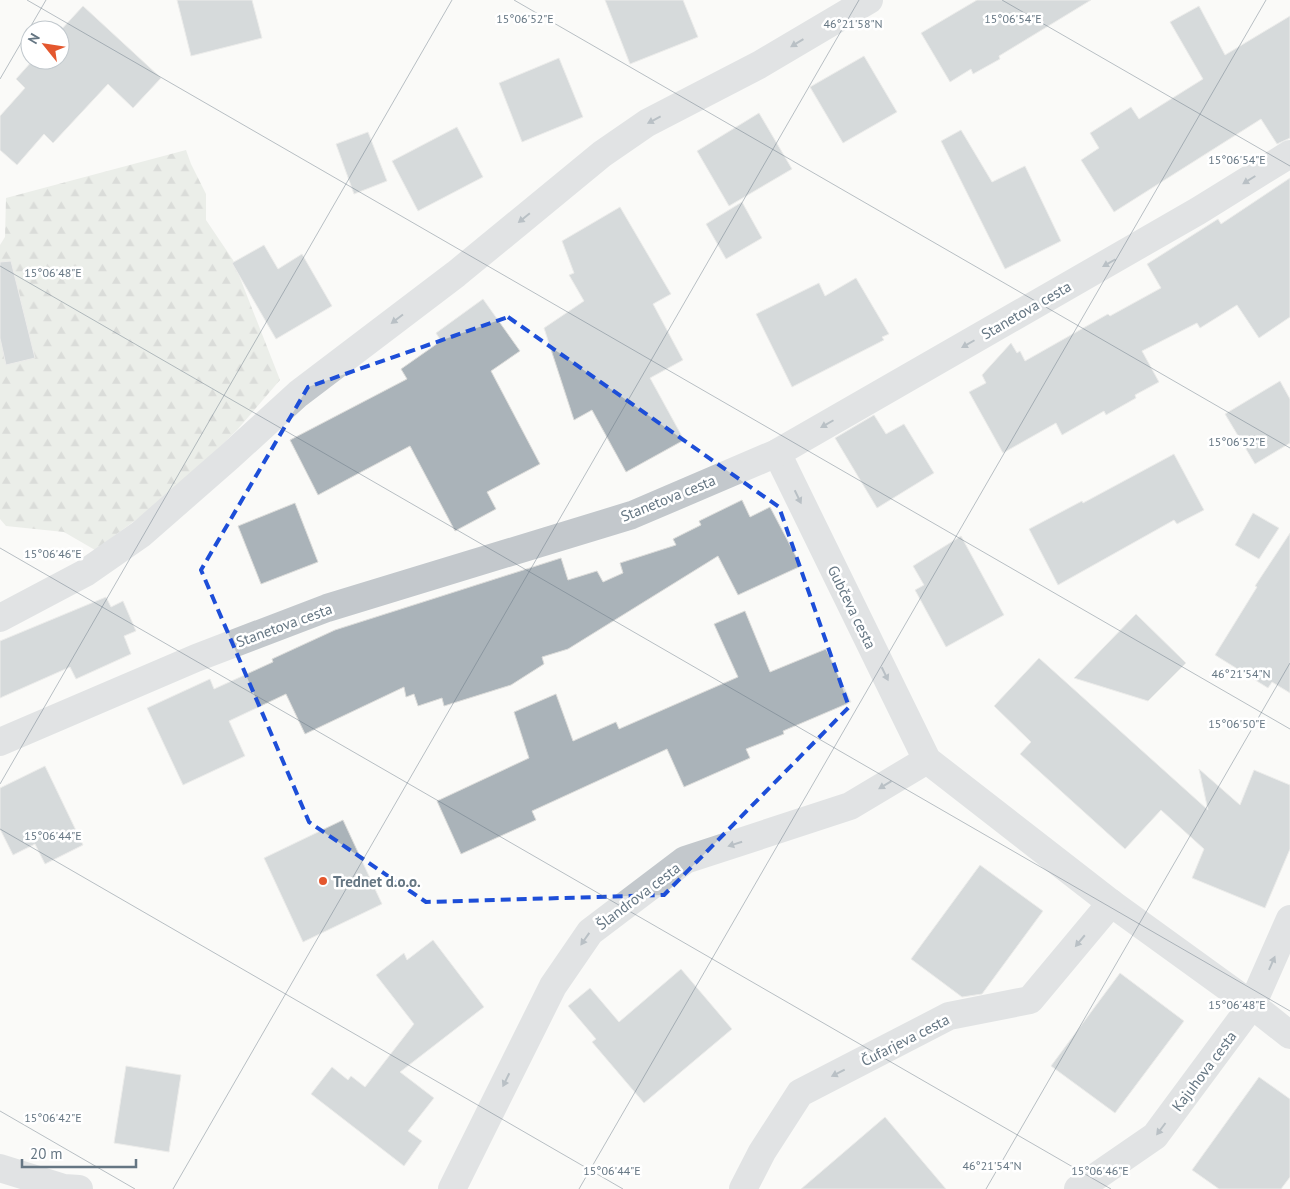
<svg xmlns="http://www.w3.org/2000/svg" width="1290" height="1189" font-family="'PT Sans',sans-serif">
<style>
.forest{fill:url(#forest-firs)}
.building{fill:#aab3b9;stroke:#dcdcda}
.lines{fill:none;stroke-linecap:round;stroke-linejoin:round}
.street{stroke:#c3c8cc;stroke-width:28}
.oneway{fill:#6a7a87}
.marked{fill:none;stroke:#1d4ed8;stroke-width:4;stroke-dasharray:10 6;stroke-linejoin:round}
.ticks{fill:none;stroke:#657683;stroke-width:1;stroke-opacity:0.45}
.poi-dot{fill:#e4572e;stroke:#fff;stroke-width:2}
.labels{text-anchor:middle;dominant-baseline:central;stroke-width:5;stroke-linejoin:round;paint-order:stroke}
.street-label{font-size:15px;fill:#657683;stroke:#fff}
.poi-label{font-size:15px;font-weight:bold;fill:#657683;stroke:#fff;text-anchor:start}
.ticks-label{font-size:12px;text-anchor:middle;fill:#657683;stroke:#fff;stroke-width:5;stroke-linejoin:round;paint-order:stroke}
</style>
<defs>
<pattern id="forest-firs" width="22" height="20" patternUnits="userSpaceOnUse" patternTransform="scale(1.25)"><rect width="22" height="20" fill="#dadfd7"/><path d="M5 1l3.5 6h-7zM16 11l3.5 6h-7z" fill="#b4b9b4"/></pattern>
</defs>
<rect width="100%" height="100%" fill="#fafaf8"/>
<!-- forest -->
<path class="forest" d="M 186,150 L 191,164 L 206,194 L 206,220 L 233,260 L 280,380 L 237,430 L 174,492 L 95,550 L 64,532 L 6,526 L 0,519 L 0,245 L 5,237 L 6,198 Z"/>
<!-- building -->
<g class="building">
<path d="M 177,0 L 252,0 L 262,38 L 191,56 Z"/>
<path d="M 605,0 L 683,0 L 698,37 L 630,64 Z"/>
<path d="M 977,0 L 1091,0 L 999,56 L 1000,59 L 973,74 L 971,69 L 950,82 L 921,33 Z"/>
<path d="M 83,6 L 161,78 L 133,108 L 108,84 L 53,143 L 44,134 L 17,165 L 0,150 L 0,116 L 25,88 L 16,79 L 33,60 L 60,60 L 60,31 Z"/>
<path d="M 1199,6 L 1225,55 L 1290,16 L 1290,138 L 1277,144 L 1261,119 L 1114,212 L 1081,160 L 1099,148 L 1090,133 L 1131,107 L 1139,119 L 1203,79 L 1170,22 Z"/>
<path d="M 864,56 L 897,112 L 843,143 L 810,87 Z"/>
<path d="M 559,58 L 583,117 L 522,142 L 499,83 Z"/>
<path d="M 759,113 L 792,169 L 729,206 L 697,151 Z"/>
<path d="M 457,127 L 483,177 L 418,211 L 392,161 Z"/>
<path d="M 961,130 L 992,182 L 1025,166 L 1061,241 L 1005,269 L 941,141 Z"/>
<path d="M 368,132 L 387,181 L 354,194 L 336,144 Z"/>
<path d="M 1290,178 L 1290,317 L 1259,338 L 1237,305 L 1200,328 L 1197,323 L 1142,351 L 1159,382 L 1135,395 L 1136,398 L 1106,415 L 1104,411 L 1062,435 L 1056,423 L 1003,453 L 969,392 L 986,383 L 982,375 L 1011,343 L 1017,353 L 1020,351 L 1025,361 L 1108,314 L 1110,316 L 1161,288 L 1147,264 L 1218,219 L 1221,224 Z"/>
<path d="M 742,202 L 762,238 L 726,259 L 706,224 Z"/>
<path d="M 620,207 L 671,294 L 653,304 L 683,360 L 650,378 L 684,440 L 626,472 L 592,410 L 574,420 L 544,328 L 584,301 L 569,275 L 574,273 L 562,241 Z"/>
<path d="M 264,245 L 278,269 L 302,254 L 332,306 L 276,339 L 232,263 Z"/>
<path d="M 11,261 L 35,358 L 6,365 L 0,338 L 0,262 Z"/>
<path d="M 856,278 L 889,334 L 882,337 L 884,340 L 792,387 L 756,314 L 819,283 L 825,296 Z"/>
<path d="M 483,299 L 520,351 L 491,371 L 540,464 L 487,492 L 496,509 L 455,531 L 410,446 L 318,495 L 290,440 L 407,379 L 401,369 L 441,341 L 436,333 Z"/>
<path d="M 1280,381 L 1290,399 L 1290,443 L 1255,464 L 1225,414 Z"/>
<path d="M 874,415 L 886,434 L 904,424 L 934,473 L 877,508 L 835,438 Z"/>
<path d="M 1174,454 L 1204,510 L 1177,524 L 1174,520 L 1058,585 L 1029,529 L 1082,501 L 1083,503 Z"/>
<path d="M 742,500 L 750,517 L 770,507 L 801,566 L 738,595 L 718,556 L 568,649 L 542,657 L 544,664 L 511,685 L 444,706 L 442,698 L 418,706 L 414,694 L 406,697 L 404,687 L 305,734 L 286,694 L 229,721 L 245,756 L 183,785 L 147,708 L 210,679 L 214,689 L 273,662 L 272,659 L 335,630 L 561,558 L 568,580 L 597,571 L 603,582 L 623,573 L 620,563 L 676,545 L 673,539 L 701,525 L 699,521 Z"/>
<path d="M 295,503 L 318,562 L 261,584 L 238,526 Z"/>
<path d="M 1253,513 L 1279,528 L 1259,559 L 1235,545 Z"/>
<path d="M 1290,533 L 1290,693 L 1272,682 L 1268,688 L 1215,655 L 1257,587 L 1255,586 Z"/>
<path d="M 961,536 L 1004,615 L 946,647 L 915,590 L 924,585 L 913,566 Z"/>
<path d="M 106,597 L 111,607 L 123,601 L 136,631 L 124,636 L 131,654 L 76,679 L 70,667 L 0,698 L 0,641 Z"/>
<path d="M 745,611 L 770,672 L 826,649 L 851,702 L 783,731 L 784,734 L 746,749 L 750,758 L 684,787 L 667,749 L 532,811 L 536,820 L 461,854 L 437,801 L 529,758 L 514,712 L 556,694 L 573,741 L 616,722 L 619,729 L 738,677 L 714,624 Z"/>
<path d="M 1136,614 L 1186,663 L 1148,701 L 1074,678 Z"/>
<path d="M 1039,658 L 1208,810 L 1199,769 L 1240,805 L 1254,770 L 1290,785 L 1290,849 L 1265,908 L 1192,878 L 1204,849 L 1161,810 L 1125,849 L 1020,754 L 1031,742 L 994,706 Z"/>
<path d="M 45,766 L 83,845 L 45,864 L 35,844 L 13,855 L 0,829 L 0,788 Z"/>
<path d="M 343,820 L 382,904 L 303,942 L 264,858 Z"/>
<path d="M 980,865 L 1043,911 L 982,994 L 962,997 L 911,959 Z"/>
<path d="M 433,940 L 484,1007 L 400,1072 L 434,1098 L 408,1131 L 422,1141 L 404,1166 L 311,1094 L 332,1067 L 348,1080 L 351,1076 L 365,1087 L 414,1024 L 376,975 L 404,953 L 407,960 Z"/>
<path d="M 681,969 L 732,1029 L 644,1103 L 592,1042 L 596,1039 L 568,1006 L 590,988 L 619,1022 Z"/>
<path d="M 1120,973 L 1184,1021 L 1115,1113 L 1051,1066 Z"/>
<path d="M 126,1066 L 181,1075 L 169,1152 L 114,1143 Z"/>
<path d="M 1259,1077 L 1290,1099 L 1290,1177 L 1281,1189 L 1219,1189 L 1192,1170 Z"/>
<path d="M 885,1117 L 946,1189 L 801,1189 Z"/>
</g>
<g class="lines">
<!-- street -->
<g class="street">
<path d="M 777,453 L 927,760 L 1111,903 L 1252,1005 L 1290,1035"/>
<path d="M 0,618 L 85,573 L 141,534 L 229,457 L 298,394 L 456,274 L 602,154 L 647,123 L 759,65 L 869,0"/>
<path d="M 0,742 L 196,658 L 327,608 L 632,515 L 777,453 L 1198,211 L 1290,154"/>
<path d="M 0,1168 L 64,1188 L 79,1189"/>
<path d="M 452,1189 L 553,986 L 590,932 L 685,860 L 850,806 L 927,760"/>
<path d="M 743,1189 L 762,1152 L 800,1093 L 949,1016 L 1030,1000 L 1111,903"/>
<path d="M 1078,1189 L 1155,1136 L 1252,1005 L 1290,919"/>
</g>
</g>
<!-- one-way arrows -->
<defs><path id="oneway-solid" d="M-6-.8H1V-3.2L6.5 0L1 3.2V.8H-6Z" transform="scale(1.25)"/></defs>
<g class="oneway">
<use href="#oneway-solid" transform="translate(797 43) rotate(149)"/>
<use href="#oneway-solid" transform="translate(654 120) rotate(152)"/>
<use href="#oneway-solid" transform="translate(1249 180) rotate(148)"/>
<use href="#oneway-solid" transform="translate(524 218) rotate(141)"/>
<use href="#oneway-solid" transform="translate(1109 263) rotate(150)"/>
<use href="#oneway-solid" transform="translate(397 319) rotate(143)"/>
<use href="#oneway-solid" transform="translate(968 344) rotate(150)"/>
<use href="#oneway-solid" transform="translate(827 424) rotate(150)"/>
<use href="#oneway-solid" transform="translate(798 497) rotate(64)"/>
<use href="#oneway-solid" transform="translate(885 674) rotate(64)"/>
<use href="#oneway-solid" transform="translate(885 785) rotate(149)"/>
<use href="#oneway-solid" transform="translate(735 844) rotate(162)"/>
<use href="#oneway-solid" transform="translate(585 939) rotate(125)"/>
<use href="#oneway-solid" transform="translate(1080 941) rotate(130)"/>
<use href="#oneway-solid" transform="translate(1272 963) rotate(-66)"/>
<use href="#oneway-solid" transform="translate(838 1073) rotate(153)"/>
<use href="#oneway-solid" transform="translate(506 1080) rotate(116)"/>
<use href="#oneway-solid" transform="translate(1161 1129) rotate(127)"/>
</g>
<!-- marked area -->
<path d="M0 0H1290V1189H0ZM 508,317 L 779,507 L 849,707 L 664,895 L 426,902 L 309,822 L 201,570 L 308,387 Z" fill="#fafaf8" fill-opacity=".55" fill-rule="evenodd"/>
<path class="marked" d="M 508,317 L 779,507 L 849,707 L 664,895 L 426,902 L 309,822 L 201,570 L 308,387 Z"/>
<!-- ticks -->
<path class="ticks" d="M 27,0 L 1290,729M 514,0 L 1290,448M 1002,0 L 1290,166M 0,79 L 46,0M 0,266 L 1290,1011M 0,548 L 1111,1189M 0,784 L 452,0M 0,829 L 623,1189M 0,1111 L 135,1189M 173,1189 L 859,0M 579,1189 L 1266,0M 986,1189 L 1290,663"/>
<!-- markers -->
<circle class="poi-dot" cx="323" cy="881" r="5"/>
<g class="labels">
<!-- street labels -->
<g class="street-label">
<text transform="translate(1026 310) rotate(-30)">Stanetova cesta</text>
<text transform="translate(668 498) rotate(-22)">Stanetova cesta</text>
<text transform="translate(852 607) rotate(64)">Gubčeva cesta</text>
<text transform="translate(284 625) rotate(-20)">Stanetova cesta</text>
<text transform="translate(638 896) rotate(-37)">Šlandrova cesta</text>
<text transform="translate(905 1040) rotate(-27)">Čufarjeva cesta</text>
<text transform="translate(1204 1071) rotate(-53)">Kajuhova cesta</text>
</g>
<!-- poi labels -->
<g class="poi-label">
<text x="333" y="881">Trednet d.o.o.</text>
</g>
</g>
<g class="ticks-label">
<text x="525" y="23">15°06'52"E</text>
<text x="1013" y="23">15°06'54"E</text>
<text x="853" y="28">46°21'58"N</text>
<text x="1237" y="164">15°06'54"E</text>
<text x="53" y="277">15°06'48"E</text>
<text x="1237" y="446">15°06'52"E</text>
<text x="53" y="558">15°06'46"E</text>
<text x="1241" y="678">46°21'54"N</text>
<text x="1237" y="728">15°06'50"E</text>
<text x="53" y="840">15°06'44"E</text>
<text x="1237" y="1009">15°06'48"E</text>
<text x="53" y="1122">15°06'42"E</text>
<text x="992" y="1170">46°21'54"N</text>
<text x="612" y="1175">15°06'44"E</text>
<text x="1100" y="1175">15°06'46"E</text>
</g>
<!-- north arrow -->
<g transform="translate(45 45) rotate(300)"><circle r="24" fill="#ffffff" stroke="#c1c8cd"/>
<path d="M0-4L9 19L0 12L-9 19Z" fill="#e4572e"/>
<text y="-8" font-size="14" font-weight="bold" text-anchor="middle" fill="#657683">N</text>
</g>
<!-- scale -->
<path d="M22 1159v8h114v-8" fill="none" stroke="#657683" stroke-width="2.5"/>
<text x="30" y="1159" font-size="15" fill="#657683" stroke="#ffffff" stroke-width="4" paint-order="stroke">20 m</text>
</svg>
